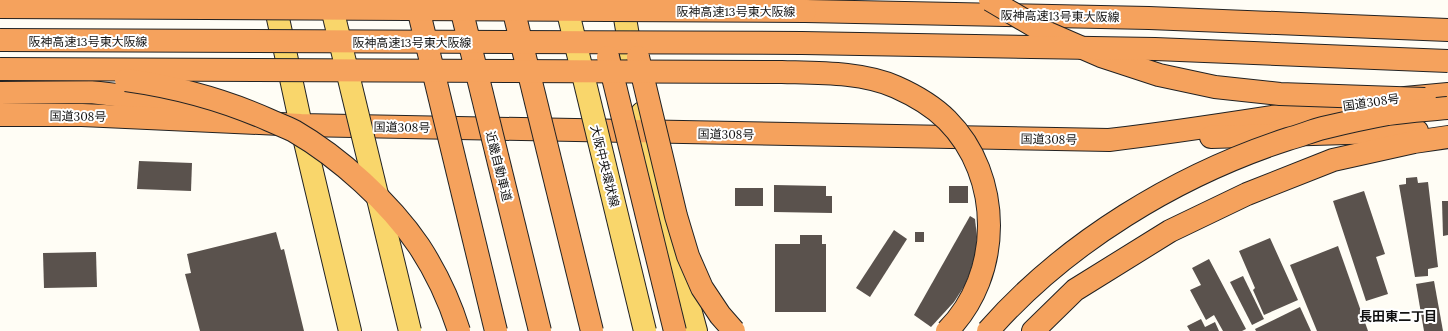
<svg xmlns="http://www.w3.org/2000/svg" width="1448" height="331" font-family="Lora,'Noto Sans JP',serif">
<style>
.building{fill:#5a524d}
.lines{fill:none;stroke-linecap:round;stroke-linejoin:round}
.primary-casing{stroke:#222;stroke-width:24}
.highway-casing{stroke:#222;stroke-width:24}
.primary{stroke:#f9d66b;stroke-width:22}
.highway{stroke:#f5a25d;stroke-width:22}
.primary-bridge-casing{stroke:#222;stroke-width:24;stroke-linecap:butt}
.highway-bridge-casing{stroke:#222;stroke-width:24;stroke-linecap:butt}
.primary-bridge{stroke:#f9d66b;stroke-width:22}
.highway-bridge{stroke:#f5a25d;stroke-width:22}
.labels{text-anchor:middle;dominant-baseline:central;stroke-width:4;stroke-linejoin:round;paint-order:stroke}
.street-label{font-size:12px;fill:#111;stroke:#fff}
.neighbourhood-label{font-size:13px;font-weight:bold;fill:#111;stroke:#fff}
</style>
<rect width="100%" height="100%" fill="#fffdf5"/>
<!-- building -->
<g class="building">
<path d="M 139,161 L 192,163 L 191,191 L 137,189 Z"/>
<path d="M 1417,177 L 1418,183 L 1428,182 L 1438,267 L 1428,269 L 1428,276 L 1415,277 L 1399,185 L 1406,184 L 1406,178 Z"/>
<path d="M 774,185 L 826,186 L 826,196 L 832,196 L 832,213 L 774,212 Z"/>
<rect x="949" y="186" width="19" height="17"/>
<rect x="735" y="188" width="28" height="18"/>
<path d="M 1364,191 L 1385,254 L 1376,257 L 1388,294 L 1366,301 L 1333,201 Z"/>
<path d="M 1442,201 L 1448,201 L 1448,235 L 1443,236 Z"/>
<path d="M 970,216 L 975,219 L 977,237 L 975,255 L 970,272 L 965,285 L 954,302 L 931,327 L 914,315 Z"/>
<path d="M 894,230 L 907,239 L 870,297 L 856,288 Z"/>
<path d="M 276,232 L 281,250 L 284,249 L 304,331 L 200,331 L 185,274 L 191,273 L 187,254 Z"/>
<rect x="915" y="232" width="9" height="10"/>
<path d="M 800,235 L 822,235 L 822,244 L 826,244 L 826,312 L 775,312 L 775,244 L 800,244 Z"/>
<path d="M 1270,238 L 1298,300 L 1264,315 L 1253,290 L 1255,288 L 1239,251 Z"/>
<path d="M 1338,246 L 1368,331 L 1317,331 L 1290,265 Z"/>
<path d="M 96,252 L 97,287 L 44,288 L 43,253 Z"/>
<path d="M 1209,259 L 1246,329 L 1242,331 L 1223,331 L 1214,315 L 1206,320 L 1190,290 L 1201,285 L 1192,268 Z"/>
<path d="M 1243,276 L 1264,319 L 1252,325 L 1230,282 Z"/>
<path d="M 1434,281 L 1443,331 L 1424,331 L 1416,284 Z"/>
<path d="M 1300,307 L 1311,331 L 1256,331 L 1255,329 Z"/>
<path d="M 1201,319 L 1205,327 L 1215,322 L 1219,331 L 1190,331 L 1187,326 Z"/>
</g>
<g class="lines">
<!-- primary casing -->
<g class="primary-casing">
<g id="primary">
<path d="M 274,0 L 301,125 L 350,331"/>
<path d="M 622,0 L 632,60"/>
<path d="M 642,113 L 653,172 L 696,331"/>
</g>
</g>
<!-- highway casing -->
<g class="highway-casing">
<g id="highway">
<path d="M 805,11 L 1149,18 L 1448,30"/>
<path d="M 0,93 L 91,92 L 183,103 L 219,110"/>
<path d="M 1405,98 L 1448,94"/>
<path d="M 0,115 L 82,115 L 301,125 L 1109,140 C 1195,130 1280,115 1365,103"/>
<path d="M 1211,137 L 1417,131"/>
<path d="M 1033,331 L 1075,290 L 1170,231 L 1247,194 L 1333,160 L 1414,142 L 1448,137"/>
</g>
</g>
<!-- primary -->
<use href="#primary" class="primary"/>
<!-- highway -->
<use href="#highway" class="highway"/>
<!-- primary-bridge casing -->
<g class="primary-bridge-casing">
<g id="primary-bridge">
<path d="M 330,0 L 410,331"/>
<path d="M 565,0 L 645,331"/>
</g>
</g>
<!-- highway-bridge casing -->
<g class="highway-bridge-casing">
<g id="highway-bridge">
<path d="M 416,0 L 496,331"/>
<path d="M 459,0 L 540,331"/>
<path d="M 511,0 L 592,331"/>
<path d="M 990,0 L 1041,30 L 1101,56 L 1159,75 L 1215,87 L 1280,94 L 1425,99"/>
<path d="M 0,7 L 805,11"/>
<path d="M 0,40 L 802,43 L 1155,49 L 1448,61"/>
<path d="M 608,57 L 675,331"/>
<path d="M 638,57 L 676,216 L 688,256 L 702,288 L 720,315 L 734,331"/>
<path d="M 0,69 L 782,72 C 819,73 862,72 896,87 C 914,95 933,106 947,120 C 1003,176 1003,275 947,331"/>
<path d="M 126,80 C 176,87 224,100 269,120 C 278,124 286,127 294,131 C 339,157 390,203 419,246 C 436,272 450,302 459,331"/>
<path d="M 988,331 C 1065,243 1177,175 1288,139 C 1300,136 1311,131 1323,128 C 1344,123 1366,118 1388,114 C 1408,111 1428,110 1448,108"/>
</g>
</g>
<!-- primary-bridge -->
<use href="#primary-bridge" class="primary-bridge"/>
<!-- highway-bridge -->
<use href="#highway-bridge" class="highway-bridge"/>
</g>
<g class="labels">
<!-- street labels -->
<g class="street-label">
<text x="736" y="11">阪神高速13号東大阪線</text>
<text transform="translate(1060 16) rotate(1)">阪神高速13号東大阪線</text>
<text x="88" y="41">阪神高速13号東大阪線</text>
<text x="412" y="42">阪神高速13号東大阪線</text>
<text transform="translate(1371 102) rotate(-8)">国道308号</text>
<text transform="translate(78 116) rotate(1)">国道308号</text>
<text transform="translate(402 127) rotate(1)">国道308号</text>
<text transform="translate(726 134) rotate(1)">国道308号</text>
<text transform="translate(1049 139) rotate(1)">国道308号</text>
<text transform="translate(499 166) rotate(76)">近畿自動車道</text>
<text transform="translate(605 166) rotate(76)">大阪中央環状線</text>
</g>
<!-- neighbourhood labels -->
<g class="neighbourhood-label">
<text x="1398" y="316">長田東二丁目</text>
</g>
</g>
</svg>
